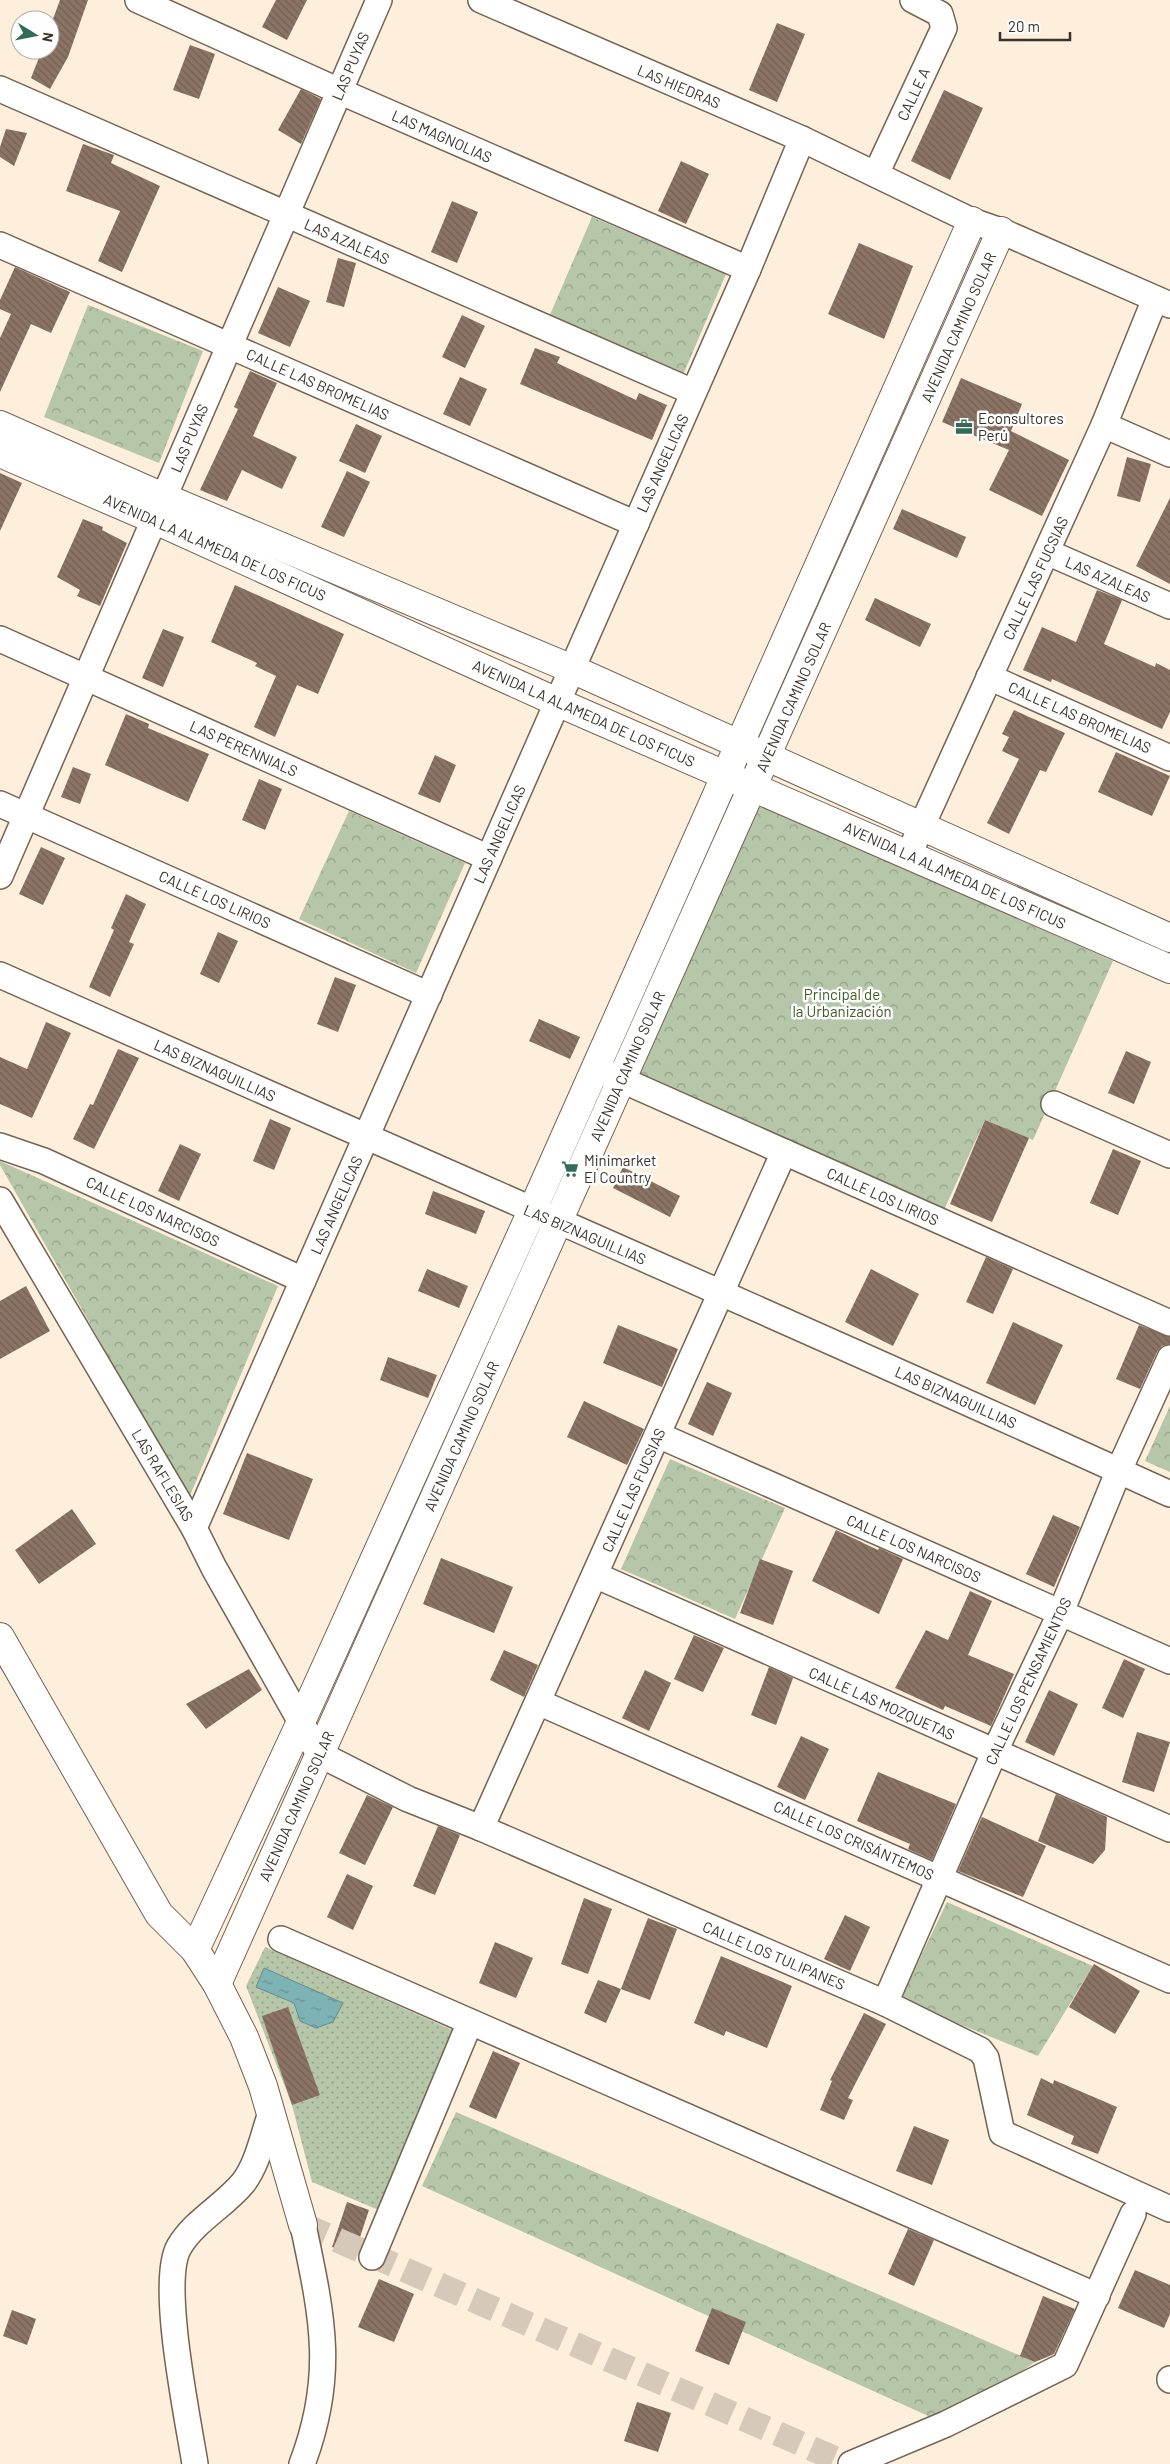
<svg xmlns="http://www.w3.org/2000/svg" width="1170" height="2464" font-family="Barlow,sans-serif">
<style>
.grass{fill:url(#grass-dots)}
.park{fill:url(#park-crowns)}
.water{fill:url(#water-ripples);stroke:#698c8b}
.building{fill:url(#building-back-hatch)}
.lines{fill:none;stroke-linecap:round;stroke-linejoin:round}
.minor-tunnel{stroke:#d7c9b9;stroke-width:25;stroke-dasharray:25 12;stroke-linecap:butt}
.minor-casing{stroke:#756450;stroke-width:28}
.tertiary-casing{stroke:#756450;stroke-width:30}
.minor{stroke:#fff;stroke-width:25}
.tertiary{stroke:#fff;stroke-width:28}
.labels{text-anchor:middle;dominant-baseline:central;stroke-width:5;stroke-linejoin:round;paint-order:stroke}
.street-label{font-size:15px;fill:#393129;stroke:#fefefe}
.poi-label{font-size:15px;fill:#393129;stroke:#fefefe;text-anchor:start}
.park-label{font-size:15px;fill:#405c28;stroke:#fefefe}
</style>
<defs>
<pattern id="grass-dots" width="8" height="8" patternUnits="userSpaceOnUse" patternTransform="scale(1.25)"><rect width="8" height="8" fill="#b5c6a9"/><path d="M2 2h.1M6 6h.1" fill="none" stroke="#94a18a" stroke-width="1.8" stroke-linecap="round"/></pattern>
<pattern id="park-crowns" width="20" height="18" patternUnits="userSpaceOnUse" patternTransform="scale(1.25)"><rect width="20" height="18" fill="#b5c6a9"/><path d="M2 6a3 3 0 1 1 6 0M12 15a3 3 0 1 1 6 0" fill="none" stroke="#94a18a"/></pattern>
<pattern id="water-ripples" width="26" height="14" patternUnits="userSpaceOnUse" patternTransform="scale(1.25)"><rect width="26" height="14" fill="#7db3b5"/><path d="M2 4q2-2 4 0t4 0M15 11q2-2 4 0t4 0" fill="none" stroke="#679293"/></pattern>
<pattern id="building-back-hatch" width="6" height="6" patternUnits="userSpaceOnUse" patternTransform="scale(1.25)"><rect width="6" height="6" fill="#8b7465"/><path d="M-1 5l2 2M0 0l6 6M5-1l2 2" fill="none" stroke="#736053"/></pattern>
</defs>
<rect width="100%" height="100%" fill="#feefdd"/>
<!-- grass -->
<path class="grass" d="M 265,1947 L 459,2033 L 381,2211 L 312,2182 L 292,2105 L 246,1986 Z"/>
<!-- park -->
<g class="park">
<path d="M 592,217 L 726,274 L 683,375 L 549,317 Z"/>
<path d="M 88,305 L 203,351 L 159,463 L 44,417 Z"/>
<path d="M 760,802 L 1113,961 L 1033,1140 L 985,1120 L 944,1210 L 637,1075 Z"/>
<path d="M 349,811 L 465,863 L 416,973 L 299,919 Z"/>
<path d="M 0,1161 L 278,1286 L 189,1498 L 0,1165 Z"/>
<path d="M 1170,1406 L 1170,1472 L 1145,1461 Z"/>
<path d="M 670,1459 L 785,1508 L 735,1619 L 621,1569 Z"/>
<path d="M 947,1902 L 1093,1966 L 1038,2056 L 900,2000 Z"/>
<path d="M 456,2112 L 1035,2362 L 946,2424 L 422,2186 Z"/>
</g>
<!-- water -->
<path class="water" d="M 264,1968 L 343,2003 L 333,2022 L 316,2028 L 300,2021 L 294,2003 L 256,1987 Z"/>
<!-- building -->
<g class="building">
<path d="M 60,0 L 88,0 L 68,57 L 50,89 L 31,78 L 42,50 L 50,50 L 50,27 Z"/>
<path d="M 276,0 L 307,0 L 287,40 L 262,27 Z"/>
<path d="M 777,23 L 805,34 L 777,102 L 749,90 Z"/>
<path d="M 190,45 L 215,54 L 199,99 L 173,90 Z"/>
<path d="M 301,89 L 321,99 L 301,144 L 278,130 Z"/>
<path d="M 944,90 L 983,108 L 950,180 L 911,161 Z"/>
<path d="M 6,129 L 27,133 L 14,166 L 0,157 L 0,147 Z"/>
<path d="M 83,144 L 114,155 L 111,163 L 160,186 L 122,272 L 98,261 L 120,211 L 66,191 Z"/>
<path d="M 681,161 L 709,174 L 686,224 L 658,211 Z"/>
<path d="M 452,201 L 478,212 L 457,263 L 431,252 Z"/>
<path d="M 859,243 L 913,266 L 884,339 L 828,314 Z"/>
<path d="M 338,258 L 356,263 L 344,307 L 326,302 Z"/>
<path d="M 15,267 L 70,292 L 51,333 L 31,324 L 0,392 L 0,338 L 11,314 L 0,309 L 0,300 Z"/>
<path d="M 278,287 L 310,301 L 290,347 L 258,333 Z"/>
<path d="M 462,315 L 485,326 L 465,368 L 442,357 Z"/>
<path d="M 535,348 L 560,357 L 557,363 L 636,400 L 639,393 L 667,405 L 652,440 L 520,384 Z"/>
<path d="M 250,371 L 277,383 L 253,436 L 297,457 L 282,489 L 242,470 L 227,501 L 200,490 L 238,409 L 234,407 Z"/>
<path d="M 460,377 L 487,389 L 470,426 L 443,414 Z"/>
<path d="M 961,378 L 1022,404 L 1011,431 L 1069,460 L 1042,516 L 989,490 L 1009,450 L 942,422 Z"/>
<path d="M 356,424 L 382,436 L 365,473 L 339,461 Z"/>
<path d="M 1127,457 L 1151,464 L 1140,502 L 1117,496 Z"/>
<path d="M 347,471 L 370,482 L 344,537 L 321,527 Z"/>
<path d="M 0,473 L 22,483 L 0,531 Z"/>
<path d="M 1170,498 L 1170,584 L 1136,566 Z"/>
<path d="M 902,509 L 966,537 L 957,558 L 893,529 Z"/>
<path d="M 83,519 L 103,527 L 102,530 L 127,543 L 100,606 L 77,596 L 80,590 L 57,577 Z"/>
<path d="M 235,585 L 344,634 L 318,694 L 297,685 L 275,737 L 254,727 L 276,676 L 255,666 L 257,663 L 211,642 Z"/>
<path d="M 1097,590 L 1122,600 L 1104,644 L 1155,667 L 1156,663 L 1170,670 L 1170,712 L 1162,729 L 1052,679 L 1051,682 L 1023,670 L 1042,627 L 1076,642 Z"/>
<path d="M 875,598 L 931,624 L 920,647 L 865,620 Z"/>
<path d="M 163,629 L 184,637 L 163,687 L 142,678 Z"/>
<path d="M 1014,710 L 1065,733 L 1046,772 L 1040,770 L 1009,834 L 987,823 L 1019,759 L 1002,751 L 1009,737 L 1002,734 Z"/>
<path d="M 126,714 L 149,724 L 148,728 L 209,754 L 188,802 L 105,765 Z"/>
<path d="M 1116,752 L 1170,776 L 1152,816 L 1098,792 Z"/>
<path d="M 435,755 L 456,765 L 440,803 L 418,794 Z"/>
<path d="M 73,767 L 91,774 L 80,804 L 61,797 Z"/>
<path d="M 259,779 L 282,789 L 265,830 L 242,820 Z"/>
<path d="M 41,847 L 65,858 L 43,905 L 19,894 Z"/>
<path d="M 126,894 L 146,904 L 129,942 L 134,944 L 110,997 L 89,987 L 114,930 L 111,928 Z"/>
<path d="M 218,932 L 238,941 L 219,983 L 200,974 Z"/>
<path d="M 335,977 L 356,985 L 338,1032 L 317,1024 Z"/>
<path d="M 539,1019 L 580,1037 L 570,1059 L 529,1041 Z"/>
<path d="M 46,1022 L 71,1033 L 32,1118 L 0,1104 L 0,1057 L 27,1069 Z"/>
<path d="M 118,1049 L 139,1058 L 94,1149 L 73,1139 L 90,1104 L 93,1105 Z"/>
<path d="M 1126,1051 L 1151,1062 L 1134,1104 L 1108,1093 Z"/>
<path d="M 270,1119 L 291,1128 L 274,1170 L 253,1161 Z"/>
<path d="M 985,1120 L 1029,1138 L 992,1222 L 950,1204 Z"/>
<path d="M 180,1144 L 201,1154 L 179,1201 L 158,1191 Z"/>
<path d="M 1113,1149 L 1141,1161 L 1118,1215 L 1090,1203 Z"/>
<path d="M 623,1167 L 680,1196 L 670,1217 L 613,1188 Z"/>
<path d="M 433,1191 L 485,1211 L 476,1234 L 425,1214 Z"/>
<path d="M 986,1257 L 1013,1269 L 993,1314 L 966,1302 Z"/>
<path d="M 427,1269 L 468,1286 L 459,1308 L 418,1291 Z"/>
<path d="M 871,1269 L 919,1294 L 893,1346 L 845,1322 Z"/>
<path d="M 26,1286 L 50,1331 L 0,1359 L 0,1301 Z"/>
<path d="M 1013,1322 L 1063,1345 L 1035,1405 L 986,1383 Z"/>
<path d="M 618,1325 L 678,1349 L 662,1387 L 603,1363 Z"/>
<path d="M 1139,1325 L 1170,1337 L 1170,1344 L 1162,1346 L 1157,1352 L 1140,1389 L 1116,1379 Z"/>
<path d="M 388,1357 L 437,1375 L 428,1398 L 380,1380 Z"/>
<path d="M 707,1382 L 732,1393 L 713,1436 L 688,1424 Z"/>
<path d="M 584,1401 L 644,1429 L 627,1465 L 567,1437 Z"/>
<path d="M 247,1453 L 313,1479 L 289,1540 L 223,1514 Z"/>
<path d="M 72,1509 L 96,1544 L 39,1584 L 15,1550 Z"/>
<path d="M 1053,1515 L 1080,1527 L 1054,1587 L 1026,1574 Z"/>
<path d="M 836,1530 L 878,1550 L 879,1548 L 903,1559 L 879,1614 L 812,1581 Z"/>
<path d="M 441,1558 L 513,1587 L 494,1633 L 423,1604 Z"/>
<path d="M 760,1559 L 793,1571 L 773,1625 L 740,1613 Z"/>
<path d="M 970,1591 L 992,1601 L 968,1655 L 1014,1674 L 991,1726 L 945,1706 L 943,1710 L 895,1688 L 926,1630 L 948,1640 Z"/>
<path d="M 694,1635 L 724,1648 L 703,1692 L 674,1679 Z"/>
<path d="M 504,1650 L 538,1665 L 524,1697 L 490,1680 Z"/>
<path d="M 1124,1659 L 1145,1669 L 1123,1718 L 1102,1708 Z"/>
<path d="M 769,1667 L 793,1678 L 776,1725 L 751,1715 Z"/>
<path d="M 249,1669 L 262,1690 L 206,1729 L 186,1704 Z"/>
<path d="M 645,1670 L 671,1683 L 649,1731 L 622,1718 Z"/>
<path d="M 1049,1690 L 1078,1704 L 1054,1756 L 1025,1742 Z"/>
<path d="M 1137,1732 L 1170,1742 L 1154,1792 L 1122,1782 Z"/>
<path d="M 801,1736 L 829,1749 L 805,1800 L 777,1787 Z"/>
<path d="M 878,1772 L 956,1804 L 932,1860 L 908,1849 L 910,1844 L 857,1821 Z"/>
<path d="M 1056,1794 L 1107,1817 L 1105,1850 L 1093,1864 L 1038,1841 Z"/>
<path d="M 367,1795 L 393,1807 L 365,1865 L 339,1853 Z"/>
<path d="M 982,1817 L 1046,1846 L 1023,1897 L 958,1871 Z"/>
<path d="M 438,1826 L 460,1835 L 435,1895 L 413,1886 Z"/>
<path d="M 347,1874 L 373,1886 L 353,1930 L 327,1917 Z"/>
<path d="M 584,1898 L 612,1909 L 588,1974 L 561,1964 Z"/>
<path d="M 845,1915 L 870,1927 L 850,1971 L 824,1959 Z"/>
<path d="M 648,1918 L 677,1929 L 650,2000 L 621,1989 Z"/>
<path d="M 495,1942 L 533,1958 L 516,1998 L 479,1983 Z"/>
<path d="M 721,1956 L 792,1986 L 767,2048 L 726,2031 L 724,2036 L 694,2023 Z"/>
<path d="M 1094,1964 L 1140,1991 L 1115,2034 L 1069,2007 Z"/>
<path d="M 598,1980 L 621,1989 L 606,2023 L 584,2013 Z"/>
<path d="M 288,2007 L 320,2095 L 292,2105 L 262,2016 Z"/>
<path d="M 864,2013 L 886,2024 L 848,2098 L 853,2100 L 844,2120 L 820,2110 L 832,2081 L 830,2080 Z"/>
<path d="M 493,2051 L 520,2063 L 496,2119 L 469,2107 Z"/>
<path d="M 1041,2078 L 1053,2084 L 1054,2080 L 1117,2107 L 1098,2154 L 1071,2144 L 1074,2136 L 1027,2115 Z"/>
<path d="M 914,2126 L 949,2140 L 932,2185 L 896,2171 Z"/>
<path d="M 347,2202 L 369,2210 L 354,2255 L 332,2247 Z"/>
<path d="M 908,2229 L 934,2240 L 914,2286 L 888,2274 Z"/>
<path d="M 1135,2270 L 1170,2285 L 1170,2314 L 1164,2328 L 1118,2308 Z"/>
<path d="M 379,2279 L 414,2294 L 394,2342 L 358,2327 Z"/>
<path d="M 1043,2296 L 1075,2309 L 1054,2354 L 1035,2362 L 1020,2356 Z"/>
<path d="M 712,2308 L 746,2322 L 729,2365 L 695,2351 Z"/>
<path d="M 12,2310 L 36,2319 L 27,2345 L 3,2336 Z"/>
<path d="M 637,2402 L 671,2413 L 658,2452 L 624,2441 Z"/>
</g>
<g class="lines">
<!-- minor-tunnel -->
<path class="minor-tunnel" d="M 303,2225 L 847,2464"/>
<!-- minor casing -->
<g class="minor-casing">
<g id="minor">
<path d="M 138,0 L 339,91 L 748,269"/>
<path d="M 481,0 L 802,139 L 972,221 L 1001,231 L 1170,305"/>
<path d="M 0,89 L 693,392"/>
<path d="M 876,174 L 944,28 L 940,14 L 913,0"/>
<path d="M 0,245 L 636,524"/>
<path d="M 1104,425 L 1170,454"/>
<path d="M 1047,552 L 1170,606"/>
<path d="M 0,639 L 489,858"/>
<path d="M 989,677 L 1170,758"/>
<path d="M 0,804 L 429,995"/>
<path d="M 909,854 L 1104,425 L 1155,299"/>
<path d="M 0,876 L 379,0"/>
<path d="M 0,975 C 390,1148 782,1317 1170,1494"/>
<path d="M 595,1068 L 1170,1323"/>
<path d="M 1054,1104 L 1170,1155"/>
<path d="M 0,1146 L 44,1161 L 303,1280"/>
<path d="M 0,1200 L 194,1528 L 214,1568 L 319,1754 L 408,1799 L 481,1828 L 885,2003 L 980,2050 L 986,2058 L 1002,2133 L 1170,2209"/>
<path d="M 658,1435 L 1170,1661"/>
<path d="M 194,1528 L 748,269 L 802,139"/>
<path d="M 595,1575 L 1170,1829"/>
<path d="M 538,1702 L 1170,1980"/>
<path d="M 481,1828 L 784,1152"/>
<path d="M 281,1939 L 1097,2296"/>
<path d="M 885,2003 L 994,1753 L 1061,1612 L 1119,1470 L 1170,1358"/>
<path d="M 372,2257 L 470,2022"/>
<path d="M 1170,2379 L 1170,2380"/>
<path d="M 195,2464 C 188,2419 159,2282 179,2247 C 194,2221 224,2206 243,2183 C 258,2164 263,2135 271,2113"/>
<path d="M 302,2464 C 336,2375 322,2315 303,2225"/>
<path d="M 851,2464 L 946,2424 L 1065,2365 L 1133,2214"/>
</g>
</g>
<!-- tertiary casing -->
<g class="tertiary-casing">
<g id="tertiary">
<path d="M 0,425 L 163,497 L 572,669 L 1170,938"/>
<path d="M 0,453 L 153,519 L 557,702 L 1170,969"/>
<path d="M 0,1637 L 159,1914 L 195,1950 L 217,1984 L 244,2037 L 263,2086 L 303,2225"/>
<path d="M 195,1950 L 300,1724 L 532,1211 L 972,221"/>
<path d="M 217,1984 L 1001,231"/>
</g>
</g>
<!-- minor -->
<use href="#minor" class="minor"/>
<!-- tertiary -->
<use href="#tertiary" class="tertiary"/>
</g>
<!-- icons -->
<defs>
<g id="office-bare" transform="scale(1.35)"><path d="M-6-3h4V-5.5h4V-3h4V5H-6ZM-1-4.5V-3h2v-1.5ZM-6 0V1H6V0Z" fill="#326c56" stroke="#fefefe" stroke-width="2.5" paint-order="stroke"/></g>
<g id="supermarket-bare" transform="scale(1.35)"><path d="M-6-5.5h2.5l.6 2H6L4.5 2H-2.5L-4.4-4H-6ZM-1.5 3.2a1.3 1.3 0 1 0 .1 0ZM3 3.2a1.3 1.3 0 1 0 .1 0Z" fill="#326c56" stroke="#fefefe" stroke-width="2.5" paint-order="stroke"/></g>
</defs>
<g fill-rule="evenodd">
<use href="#office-bare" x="964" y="427"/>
<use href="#supermarket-bare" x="570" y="1169"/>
</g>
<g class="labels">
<!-- street labels -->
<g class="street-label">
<text transform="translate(350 66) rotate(-67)">LAS PUYAS</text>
<text transform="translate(679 86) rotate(23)">LAS HIEDRAS</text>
<text transform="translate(913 94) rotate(-65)">CALLE A</text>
<text transform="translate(442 136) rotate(24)">LAS MAGNOLIAS</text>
<text transform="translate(347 241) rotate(24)">LAS AZALEAS</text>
<text transform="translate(958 327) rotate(-66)">AVENIDA CAMINO SOLAR</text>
<text transform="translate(318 384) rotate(24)">CALLE LAS BROMELIAS</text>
<text transform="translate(189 438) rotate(-67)">LAS PUYAS</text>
<text transform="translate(662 463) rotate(-66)">LAS ANGELICAS</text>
<text transform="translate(215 547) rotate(24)">AVENIDA LA ALAMEDA DE LOS FICUS</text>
<text transform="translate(1035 578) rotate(-65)">CALLE LAS FUCSIAS</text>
<text transform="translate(1108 579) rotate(24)">LAS AZALEAS</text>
<text transform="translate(793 697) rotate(-66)">AVENIDA CAMINO SOLAR</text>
<text transform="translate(584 713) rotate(24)">AVENIDA LA ALAMEDA DE LOS FICUS</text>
<text transform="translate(1080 717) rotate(24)">CALLE LAS BROMELIAS</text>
<text transform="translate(244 748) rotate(24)">LAS PERENNIALS</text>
<text transform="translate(499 834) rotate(-66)">LAS ANGELICAS</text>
<text transform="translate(955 875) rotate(24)">AVENIDA LA ALAMEDA DE LOS FICUS</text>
<text transform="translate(215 899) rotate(24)">CALLE LOS LIRIOS</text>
<text transform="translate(627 1066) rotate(-66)">AVENIDA CAMINO SOLAR</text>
<text transform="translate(215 1070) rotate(24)">LAS BIZNAGUILLIAS</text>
<text transform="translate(883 1196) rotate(24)">CALLE LOS LIRIOS</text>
<text transform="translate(336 1205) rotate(-66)">LAS ANGELICAS</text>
<text transform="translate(153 1211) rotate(25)">CALLE LOS NARCISOS</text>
<text transform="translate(585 1234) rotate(23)">LAS BIZNAGUILLIAS</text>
<text transform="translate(956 1397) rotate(24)">LAS BIZNAGUILLIAS</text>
<text transform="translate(461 1436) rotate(-66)">AVENIDA CAMINO SOLAR</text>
<text transform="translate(163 1475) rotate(59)">LAS RAFLESIAS</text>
<text transform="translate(633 1490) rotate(-66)">CALLE LAS FUCSIAS</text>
<text transform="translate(914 1548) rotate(24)">CALLE LOS NARCISOS</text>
<text transform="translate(1028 1681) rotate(-65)">CALLE LOS PENSAMIENTOS</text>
<text transform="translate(882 1703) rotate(24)">CALLE LAS MOZQUETAS</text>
<text transform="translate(296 1806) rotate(-66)">AVENIDA CAMINO SOLAR</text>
<text transform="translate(854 1840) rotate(24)">CALLE LOS CRISÁNTEMOS</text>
<text transform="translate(774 1955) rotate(23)">CALLE LOS TULIPANES</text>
</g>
<!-- poi labels -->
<g class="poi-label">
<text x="978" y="418">Econsultores<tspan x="978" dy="17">Perú</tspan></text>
<text x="584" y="1160">Minimarket<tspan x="584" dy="17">El Country</tspan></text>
</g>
<!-- park labels -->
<g class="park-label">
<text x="842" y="994">Principal de<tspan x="842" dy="17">la Urbanización</tspan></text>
</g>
</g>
<!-- north arrow -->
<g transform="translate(35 35) rotate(100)"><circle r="24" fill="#fefefe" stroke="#afaca9"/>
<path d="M0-4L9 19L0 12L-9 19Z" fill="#326c56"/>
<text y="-8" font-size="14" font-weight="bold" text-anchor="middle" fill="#393129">N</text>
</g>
<!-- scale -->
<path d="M1000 32v8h70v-8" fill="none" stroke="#393129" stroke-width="2.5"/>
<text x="1008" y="32" font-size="15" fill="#393129" stroke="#fefefe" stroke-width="4" paint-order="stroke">20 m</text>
</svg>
